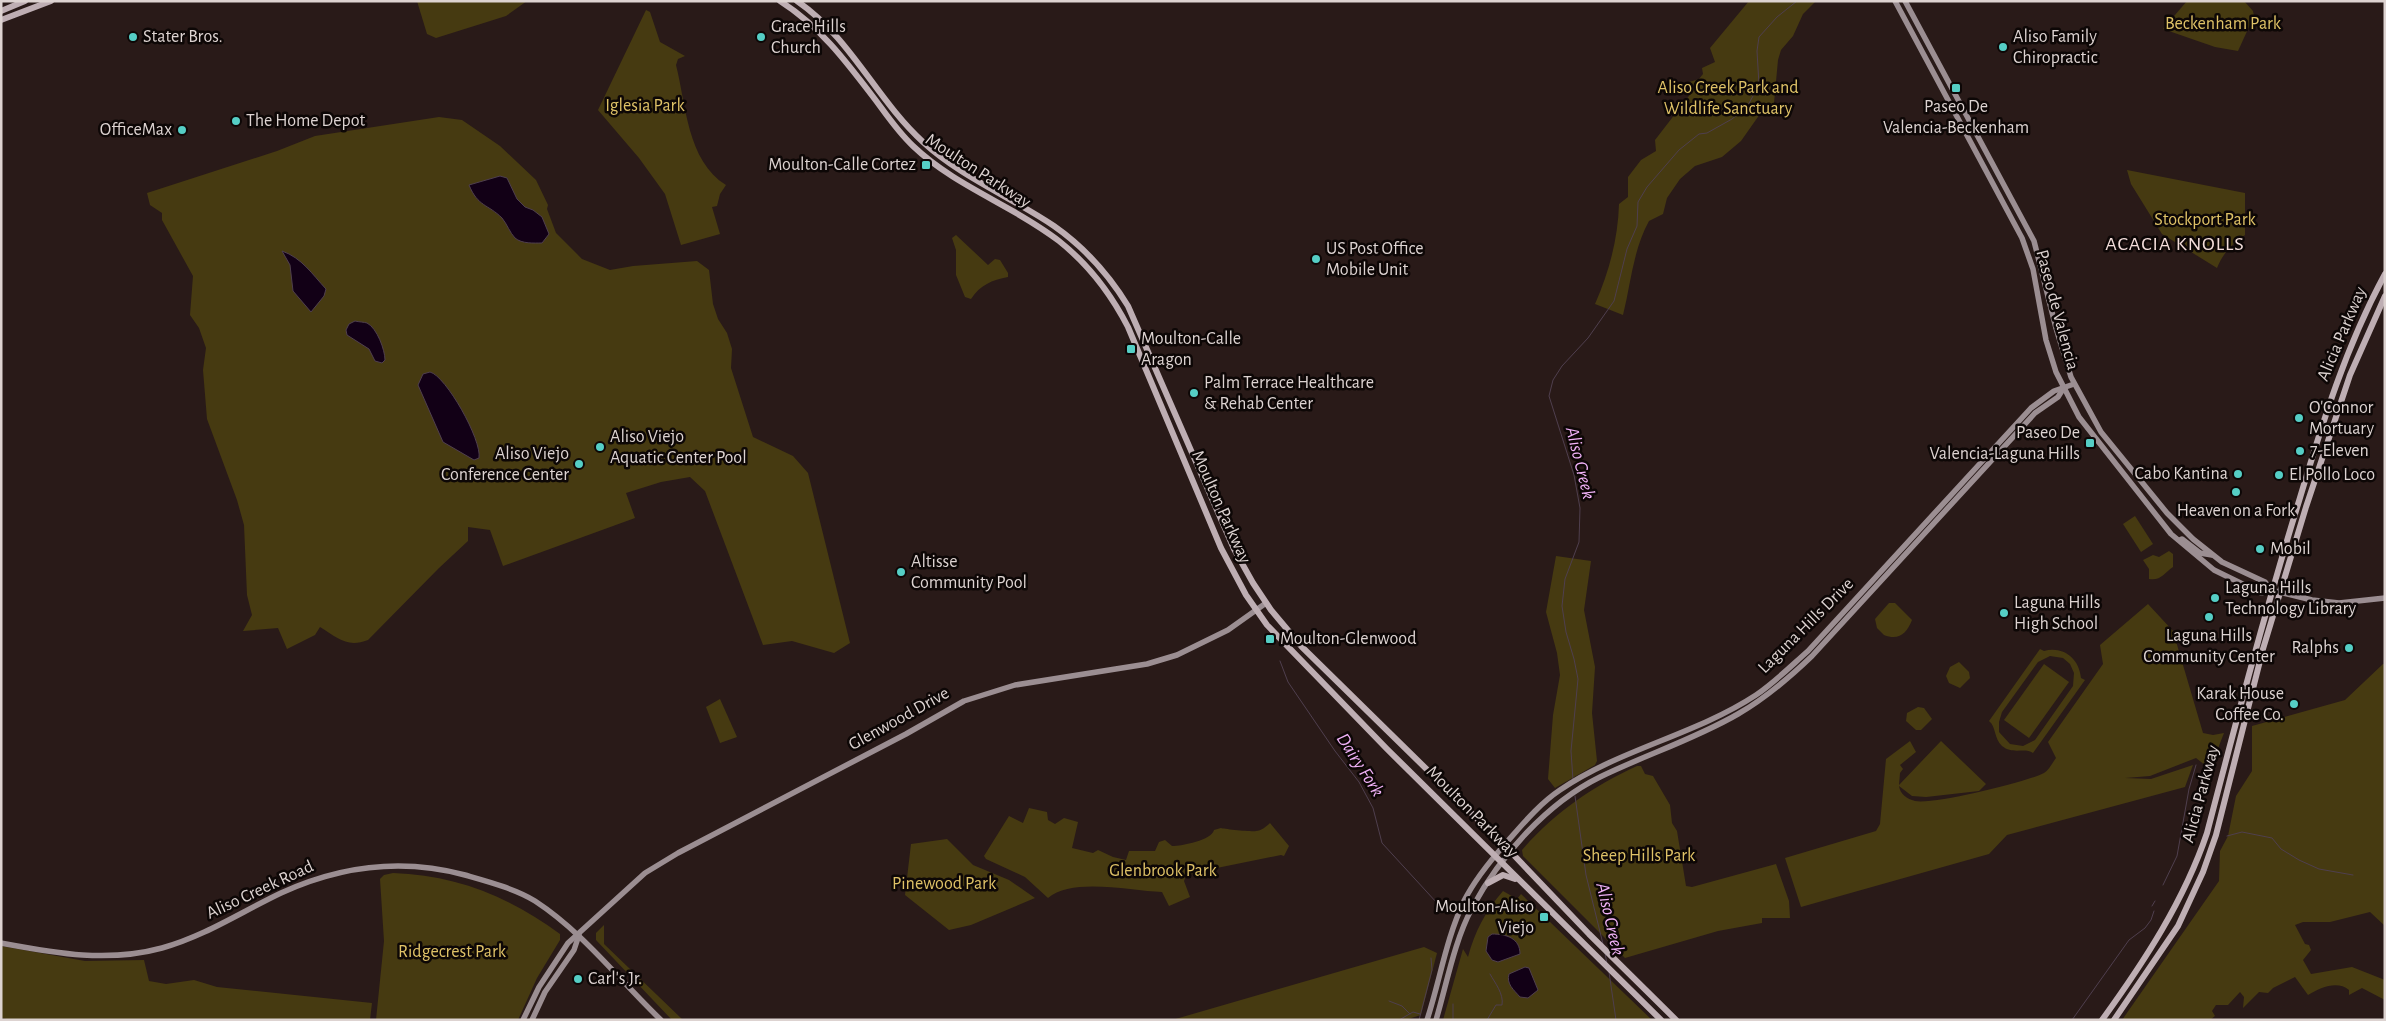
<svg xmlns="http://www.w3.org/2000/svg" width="2386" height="1021" font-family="'Alegreya Sans',sans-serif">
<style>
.green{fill:#463a11;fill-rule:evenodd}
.water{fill:#120016;stroke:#4f3f4e}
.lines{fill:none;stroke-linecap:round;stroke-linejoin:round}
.stream{stroke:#4f3f4e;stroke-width:1}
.secondary{stroke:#9b8e92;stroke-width:5.5}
.primary{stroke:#beaeb3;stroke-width:6}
.poi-dot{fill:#55cec5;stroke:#0d0706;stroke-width:2}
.labels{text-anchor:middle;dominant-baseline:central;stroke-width:5;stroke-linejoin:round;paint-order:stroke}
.park-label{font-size:18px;fill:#dfc267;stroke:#0d0706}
.poi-label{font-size:18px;fill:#ddd3d1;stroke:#0d0706;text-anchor:start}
.street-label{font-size:18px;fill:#ddd3d1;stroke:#0d0706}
.water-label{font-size:19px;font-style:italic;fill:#f1b2f8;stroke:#0d0706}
.quarter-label{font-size:20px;letter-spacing:1px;fill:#f4dedb;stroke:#0d0706}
</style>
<rect width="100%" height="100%" fill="#291a18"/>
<!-- green -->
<g class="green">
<path d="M 417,1 L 527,1 L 506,16 L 436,38 L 427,34 Z"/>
<path d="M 1749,1 L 1816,1 L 1803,14 L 1793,36 L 1781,50 L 1778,60 L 1774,103 L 1760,114 L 1741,141 L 1722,157 L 1695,166 L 1680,179 L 1667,198 L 1663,214 L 1649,221 C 1633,250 1631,283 1623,315 L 1595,304 C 1609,272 1618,239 1619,204 L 1628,197 L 1628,177 L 1641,160 L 1656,151 L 1655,140 L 1692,92 L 1689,82 L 1699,79 L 1703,74 L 1702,68 L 1715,62 L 1710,48 Z"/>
<path d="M 2187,1 L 2244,1 L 2253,11 L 2254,16 L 2238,51 L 2215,47 L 2163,29 Z"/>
<path d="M 646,10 L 650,12 L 660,42 L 685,56 L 678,59 L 676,65 C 686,104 687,161 726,185 L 720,194 L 717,206 L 712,207 L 720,234 L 681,245 L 665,194 L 639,158 L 598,110 Z"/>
<path d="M 439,117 L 462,120 L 500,146 L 536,180 L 548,205 L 547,209 L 556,233 L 582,259 L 610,270 L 633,266 L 697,261 L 709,270 L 713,304 L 718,319 L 727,333 L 732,349 L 731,368 L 753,437 L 793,456 L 808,473 L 850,643 L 834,653 L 792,641 L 763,645 L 705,491 L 690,477 L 661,482 L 626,493 L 635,518 L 503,566 L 490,530 L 468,527 L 468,541 L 439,568 L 368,640 C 347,648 338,638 320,627 L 315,635 L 287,649 L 278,628 L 243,631 L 252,615 L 247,595 L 244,525 L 237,500 L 207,419 L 203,370 L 206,348 L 199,328 L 190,315 L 193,276 L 162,220 L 162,213 L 150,205 L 147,193 L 277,151 L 315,136 Z"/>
<path d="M 2127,170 L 2245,193 L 2245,235 C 2232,244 2223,253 2217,268 L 2162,234 L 2131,184 Z"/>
<path d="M 956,235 L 988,265 L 995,259 L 1000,260 L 1008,273 L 1008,277 C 992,280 980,285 971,299 L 965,297 L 956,275 L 956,250 L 952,238 Z"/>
<path d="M 2135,516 L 2153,544 L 2141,552 L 2123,524 Z"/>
<path d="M 2169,551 L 2173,554 L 2173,567 C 2164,573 2161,581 2149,579 L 2149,569 L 2143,560 L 2153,555 L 2159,557 Z"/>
<path d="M 1556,556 L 1591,561 L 1584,610 L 1595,667 L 1592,713 L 1597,761 L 1595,765 L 1555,788 L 1548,779 L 1553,715 L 1560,675 L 1557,653 L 1546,612 Z"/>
<path d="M 1889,603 L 1895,603 L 1912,620 C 1907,633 1899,641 1884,635 L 1877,628 L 1875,619 Z"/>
<path d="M 2148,604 L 2173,631 L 2203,733 L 2213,735 L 2224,733 L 2210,769 L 2196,758 L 2150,776 L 2125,778 L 2151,779 L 2193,765 L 2185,787 L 2007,835 L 1989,854 L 1801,907 L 1785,858 L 1876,831 L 1880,824 L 1886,759 L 1910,741 L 1916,752 L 1900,765 L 1903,769 L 1900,773 L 1899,785 L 1941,741 L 1986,784 L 1979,791 L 1926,797 L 1912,796 L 1899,786 C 1900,794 1907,799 1915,801 C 1933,805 2027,782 2044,773 C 2049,770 2053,762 2056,758 L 2048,742 L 2103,664 L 2100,645 Z"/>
<path d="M 2040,649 L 2044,651 C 2063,646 2079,658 2081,678 L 2085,680 L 2033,753 C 2025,747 2013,755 2002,746 C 1994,739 1996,726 1989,721 ZM 2050,656 L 2063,658 L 2070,664 L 2074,673 L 2073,686 L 2035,740 L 2023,746 L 2010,744 L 1999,732 L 1999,722 L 2002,712 L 2038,662 Z"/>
<path d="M 1959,662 L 1969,672 L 1970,678 L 1960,688 L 1949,683 L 1946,676 L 1950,667 Z"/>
<path d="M 2044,664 L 2069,682 L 2029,738 L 2004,720 Z"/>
<path d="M 2383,664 L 2385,664 L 2385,926 L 2370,912 L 2330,922 L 2303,922 L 2295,925 L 2305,944 L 2309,945 L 2311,950 L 2303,960 L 2311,974 L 2352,967 L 2385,980 L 2385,1000 L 2362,988 L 2349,995 L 2349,990 C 2337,980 2320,988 2308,995 L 2295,977 L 2273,988 L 2268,993 L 2259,992 L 2243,1008 L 2244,997 L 2240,992 L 2228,1005 L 2216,1005 L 2212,1011 L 2215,1016 L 2210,1020 L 2122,1020 L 2219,881 L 2220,851 L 2228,836 L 2236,796 L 2252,771 L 2252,726 L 2345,700 Z"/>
<path d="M 720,699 L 737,737 L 720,743 L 706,707 Z"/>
<path d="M 1918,707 L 1924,708 L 1932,719 L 1921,730 L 1916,730 L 1906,721 L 1907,713 Z"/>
<path d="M 1637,766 L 1641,766 L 1645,774 L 1653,776 L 1670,805 L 1672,823 L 1677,831 L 1686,886 L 1692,887 L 1776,864 L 1789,901 L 1790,918 L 1762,918 L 1762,923 L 1718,931 L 1625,958 L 1523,856 L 1522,850 C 1554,813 1593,786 1637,766 Z"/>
<path d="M 1029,808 L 1047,812 L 1048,820 L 1055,824 L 1064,818 L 1078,822 L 1072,848 L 1093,853 L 1098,850 L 1113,857 L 1126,860 L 1129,851 L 1155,851 L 1159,842 L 1165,840 L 1172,846 C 1182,846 1212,840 1214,830 L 1221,828 C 1223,829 1253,832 1256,831 C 1261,831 1267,826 1270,823 L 1289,846 L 1284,856 L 1281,855 L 1202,871 L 1186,876 L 1184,881 L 1190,897 L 1169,906 L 1162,892 C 1132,891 1072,877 1048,898 L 1025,877 L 986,859 L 984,856 L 1009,816 L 1023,823 Z"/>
<path d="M 947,839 L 973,865 L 1009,880 L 1035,898 L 971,925 L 949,930 L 905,895 L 911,844 Z"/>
<path d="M 393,873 C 456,875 510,897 560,934 L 560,940 L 537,978 L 518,1020 L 376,1020 L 384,941 L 380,879 L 384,875 Z"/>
<path d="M 1503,891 L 1517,899 L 1521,894 L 1652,1020 L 1443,1020 L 1463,949 L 1468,957 C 1475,931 1485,912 1503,891 Z"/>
<path d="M 604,925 L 604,944 L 683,1020 L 672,1020 L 596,940 L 596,933 Z"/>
<path d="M 1,946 L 85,961 L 144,960 L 149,981 L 166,984 L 194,980 L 217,987 L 372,1003 L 370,1020 L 12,1020 L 1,1018 Z"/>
<path d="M 1424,947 L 1437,953 L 1421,1015 L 1405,1020 L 1172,1020 Z"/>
</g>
<!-- water -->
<g class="water">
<path d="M 500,176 L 507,178 L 517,199 L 525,207 L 533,210 L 542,217 L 549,234 L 542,243 C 534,243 522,244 515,238 C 510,233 507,224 502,218 C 488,204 478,207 469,185 Z"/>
<path d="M 282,251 C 302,258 312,274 326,289 L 324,296 L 311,312 L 293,291 L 290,265 Z"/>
<path d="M 355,321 C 359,322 364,322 367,323 C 377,328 385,350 385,360 L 382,363 L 375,361 L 369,349 L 347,335 L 346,330 L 349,324 Z"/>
<path d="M 430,372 C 446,376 482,440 479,458 L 474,460 L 443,442 L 418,385 L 423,374 Z"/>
<path d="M 1492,934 C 1506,934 1520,938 1520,954 L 1498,962 L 1492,960 L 1486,951 L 1488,937 Z"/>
<path d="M 1525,967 L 1529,968 L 1538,990 L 1528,998 L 1520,997 C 1514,990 1506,984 1509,974 Z"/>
</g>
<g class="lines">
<!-- stream -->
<g class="stream">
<path d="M 1280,661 L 1288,682 L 1335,751 L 1359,782 L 1373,808 L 1382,843 L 1437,903"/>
<path d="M 1573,780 L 1571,751 L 1578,679 L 1574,659 L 1566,632 L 1562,606 L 1565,579 L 1579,542 L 1580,508 L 1574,475 L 1549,396 L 1553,380 L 1562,366 L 1588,338 L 1614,301 L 1627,249 L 1637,226 L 1638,202 L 1647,187 L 1679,150 L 1699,134 L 1707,133 L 1732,119 L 1747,107 L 1759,85 L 1757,51 L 1759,37 L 1777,17 L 1797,1"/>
<path d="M 1575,796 L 1586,875 L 1603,944"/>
<path d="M 2227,836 L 2242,832 L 2272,838 L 2281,849 L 2299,860 L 2319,869 L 2353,875"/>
<path d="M 2163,885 L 2177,856 L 2189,789 L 2196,765"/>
<path d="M 2152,906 L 2155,901"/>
<path d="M 1605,953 L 1607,964"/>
<path d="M 1609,972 L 1616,1020"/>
<path d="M 1389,1001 L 1402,1006 L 1410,1014"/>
<path d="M 1453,1004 L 1453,1020"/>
<path d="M 1399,1020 L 1413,1012 L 1420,1014"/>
<path d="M 1419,1020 L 1432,970 L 1431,958"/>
<path d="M 1487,1020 L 1496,1005 L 1502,1005 C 1504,994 1495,983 1490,974"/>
<path d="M 2072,1020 L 2129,940 L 2145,928 L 2151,920 L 2154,911"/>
</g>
<!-- secondary -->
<g class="secondary">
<path d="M 1895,1 L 2022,238 L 2033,269 L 2046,340 L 2056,372 L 2079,417 L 2171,534 L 2214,570 L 2261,593 L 2271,590"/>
<path d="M 1905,1 L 2034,241 L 2056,328 L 2071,377 L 2101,432 L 2167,513 L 2193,539 L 2222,562 L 2265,582 L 2271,590 L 2312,600 L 2339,603 L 2385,598"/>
<path d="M 2180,540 L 2182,539 L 2200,553 L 2212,555"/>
<path d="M 1,943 C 55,953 107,963 162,948 C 205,936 241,912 281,893 C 340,866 402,858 465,875 C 486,881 516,889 535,901 C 584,933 619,980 661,1020"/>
<path d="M 523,1020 L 539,987 L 568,943 L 645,873 L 678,853 L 906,734 L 964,701 L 1015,685 L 1147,664 L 1177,655 L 1228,630 L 1266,603"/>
<path d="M 532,1020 L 545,992 L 574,950 L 579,935"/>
<path d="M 1427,1020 C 1440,980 1446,939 1464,901 C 1475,879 1490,861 1506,843 C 1522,825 1539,804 1560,790 C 1620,749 1695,735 1756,695 C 1775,682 1791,666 1808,651 L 2031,408 L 2054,391 L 2074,384"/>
<path d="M 1436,1020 C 1447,983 1454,942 1472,908 C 1500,856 1547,803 1600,777 C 1645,755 1695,739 1738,714 C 1766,698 1789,678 1812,656 L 2035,413 L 2058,397 L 2063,389"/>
</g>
<!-- primary -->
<g class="primary">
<path d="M 780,1 C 821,27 848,64 877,102 C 888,117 899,133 913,146 C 956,187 1013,205 1059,241 C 1088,264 1111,294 1128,327 L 1221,548 L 1246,595 L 1267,625 L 1387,749 L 1661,1020"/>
<path d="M 797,1 C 851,38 876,99 923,142 C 961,177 1011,197 1054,226 C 1084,247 1109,275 1128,306 L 1234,549 L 1253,583 L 1271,610 L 1302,647 L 1508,849 L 1589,934 L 1676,1020"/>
<path d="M 1,11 L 25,1"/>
<path d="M 1,20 L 51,1"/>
<path d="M 1488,883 L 1503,875 L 1515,879"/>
<path d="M 2102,1020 C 2144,962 2184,901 2207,833 C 2236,722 2265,611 2299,501 C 2322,424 2346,346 2385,274"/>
<path d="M 2114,1020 L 2178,926 L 2203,872 L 2216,835 L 2263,649 L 2306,507 L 2350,375 L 2385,296"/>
</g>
</g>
<!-- markers -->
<g class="poi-dot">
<circle cx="133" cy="37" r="5"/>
<circle cx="761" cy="37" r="5"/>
<circle cx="2003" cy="47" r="5"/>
<rect x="1951" y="83" width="10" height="10" rx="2.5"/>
<circle cx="236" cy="121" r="5"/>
<circle cx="182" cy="130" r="5"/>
<rect x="921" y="160" width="10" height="10" rx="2.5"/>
<circle cx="1316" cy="259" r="5"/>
<rect x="1126" y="344" width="10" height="10" rx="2.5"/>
<circle cx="1194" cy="393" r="5"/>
<circle cx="2299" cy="418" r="5"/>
<rect x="2085" y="438" width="10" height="10" rx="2.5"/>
<circle cx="600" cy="447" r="5"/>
<circle cx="2300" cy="451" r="5"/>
<circle cx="579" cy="464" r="5"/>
<circle cx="2238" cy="474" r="5"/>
<circle cx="2279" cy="475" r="5"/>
<circle cx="2236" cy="492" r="5"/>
<circle cx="2260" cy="549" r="5"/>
<circle cx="901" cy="572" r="5"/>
<circle cx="2215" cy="598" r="5"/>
<circle cx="2004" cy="613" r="5"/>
<circle cx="2209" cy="617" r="5"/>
<rect x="1265" y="634" width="10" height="10" rx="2.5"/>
<circle cx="2349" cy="648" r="5"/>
<circle cx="2294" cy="704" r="5"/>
<rect x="1539" y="912" width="10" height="10" rx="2.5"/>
<circle cx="578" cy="979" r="5"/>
</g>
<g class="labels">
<!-- park labels -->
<g class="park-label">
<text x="2223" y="24">Beckenham Park</text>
<text x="1728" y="88">Aliso Creek Park and<tspan x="1728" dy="21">Wildlife Sanctuary</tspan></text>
<text x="645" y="106">Iglesia Park</text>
<text x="2205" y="220">Stockport Park</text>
<text x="1639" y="856">Sheep Hills Park</text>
<text x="1163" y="871">Glenbrook Park</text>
<text x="944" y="884">Pinewood Park</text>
<text x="452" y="952">Ridgecrest Park</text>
</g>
<!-- poi labels -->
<g class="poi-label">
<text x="771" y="27">Grace Hills<tspan x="771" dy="21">Church</tspan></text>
<text x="143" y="37">Stater Bros.</text>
<text x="2013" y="37">Aliso Family<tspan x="2013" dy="21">Chiropractic</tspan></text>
<text x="1956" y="107" text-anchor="middle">Paseo De<tspan x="1956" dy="21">Valencia-Beckenham</tspan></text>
<text x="246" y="121">The Home Depot</text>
<text x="172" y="130" text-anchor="end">OfficeMax</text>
<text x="916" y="165" text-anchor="end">Moulton-Calle Cortez</text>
<text x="1326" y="249">US Post Office<tspan x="1326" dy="21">Mobile Unit</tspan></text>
<text x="1141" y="339">Moulton-Calle<tspan x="1141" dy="21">Aragon</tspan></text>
<text x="1204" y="383">Palm Terrace Healthcare<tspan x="1204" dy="21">&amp; Rehab Center</tspan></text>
<text x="2309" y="408">O'Connor<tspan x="2309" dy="21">Mortuary</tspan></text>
<text x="2080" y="433" text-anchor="end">Paseo De<tspan x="2080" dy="21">Valencia-Laguna Hills</tspan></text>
<text x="610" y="437">Aliso Viejo<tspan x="610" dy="21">Aquatic Center Pool</tspan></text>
<text x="2310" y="451">7-Eleven</text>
<text x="569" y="454" text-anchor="end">Aliso Viejo<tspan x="569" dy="21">Conference Center</tspan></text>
<text x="2228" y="474" text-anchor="end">Cabo Kantina</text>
<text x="2289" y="475">El Pollo Loco</text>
<text x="2236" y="511" text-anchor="middle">Heaven on a Fork</text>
<text x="2270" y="549">Mobil</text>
<text x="911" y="562">Altisse<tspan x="911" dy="21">Community Pool</tspan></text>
<text x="2225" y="588">Laguna Hills<tspan x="2225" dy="21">Technology Library</tspan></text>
<text x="2014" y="603">Laguna Hills<tspan x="2014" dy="21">High School</tspan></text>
<text x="2209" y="636" text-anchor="middle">Laguna Hills<tspan x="2209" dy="21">Community Center</tspan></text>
<text x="1280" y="639">Moulton-Glenwood</text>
<text x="2339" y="648" text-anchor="end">Ralphs</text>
<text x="2284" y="694" text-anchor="end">Karak House<tspan x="2284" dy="21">Coffee Co.</tspan></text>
<text x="1534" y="907" text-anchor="end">Moulton-Aliso<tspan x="1534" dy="21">Viejo</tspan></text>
<text x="588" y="979">Carl's Jr.</text>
</g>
<!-- street labels -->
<g class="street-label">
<text transform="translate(978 171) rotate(33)">Moulton Parkway</text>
<text transform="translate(2057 310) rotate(75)">Paseo de Valencia</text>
<text transform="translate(2342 334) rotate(-67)">Alicia Parkway</text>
<text transform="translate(1221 507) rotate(66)">Moulton Parkway</text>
<text transform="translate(1806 626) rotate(-45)">Laguna Hills Drive</text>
<text transform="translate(899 719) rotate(-29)">Glenwood Drive</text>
<text transform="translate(2201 794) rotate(-75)">Alicia Parkway</text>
<text transform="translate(1472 812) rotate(45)">Moulton Parkway</text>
<text transform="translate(260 890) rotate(-25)">Aliso Creek Road</text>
</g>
<!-- water labels -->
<g class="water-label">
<text transform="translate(1580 463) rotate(76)">Aliso Creek</text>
<text transform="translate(1360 765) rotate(57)">Dairy Fork</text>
<text transform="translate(1610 919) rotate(77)">Aliso Creek</text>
</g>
<!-- quarter labels -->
<g class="quarter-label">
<text x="2175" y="244">ACACIA KNOLLS</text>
</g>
</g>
<!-- border -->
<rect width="2386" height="1021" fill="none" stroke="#ddd3d1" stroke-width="5"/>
</svg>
